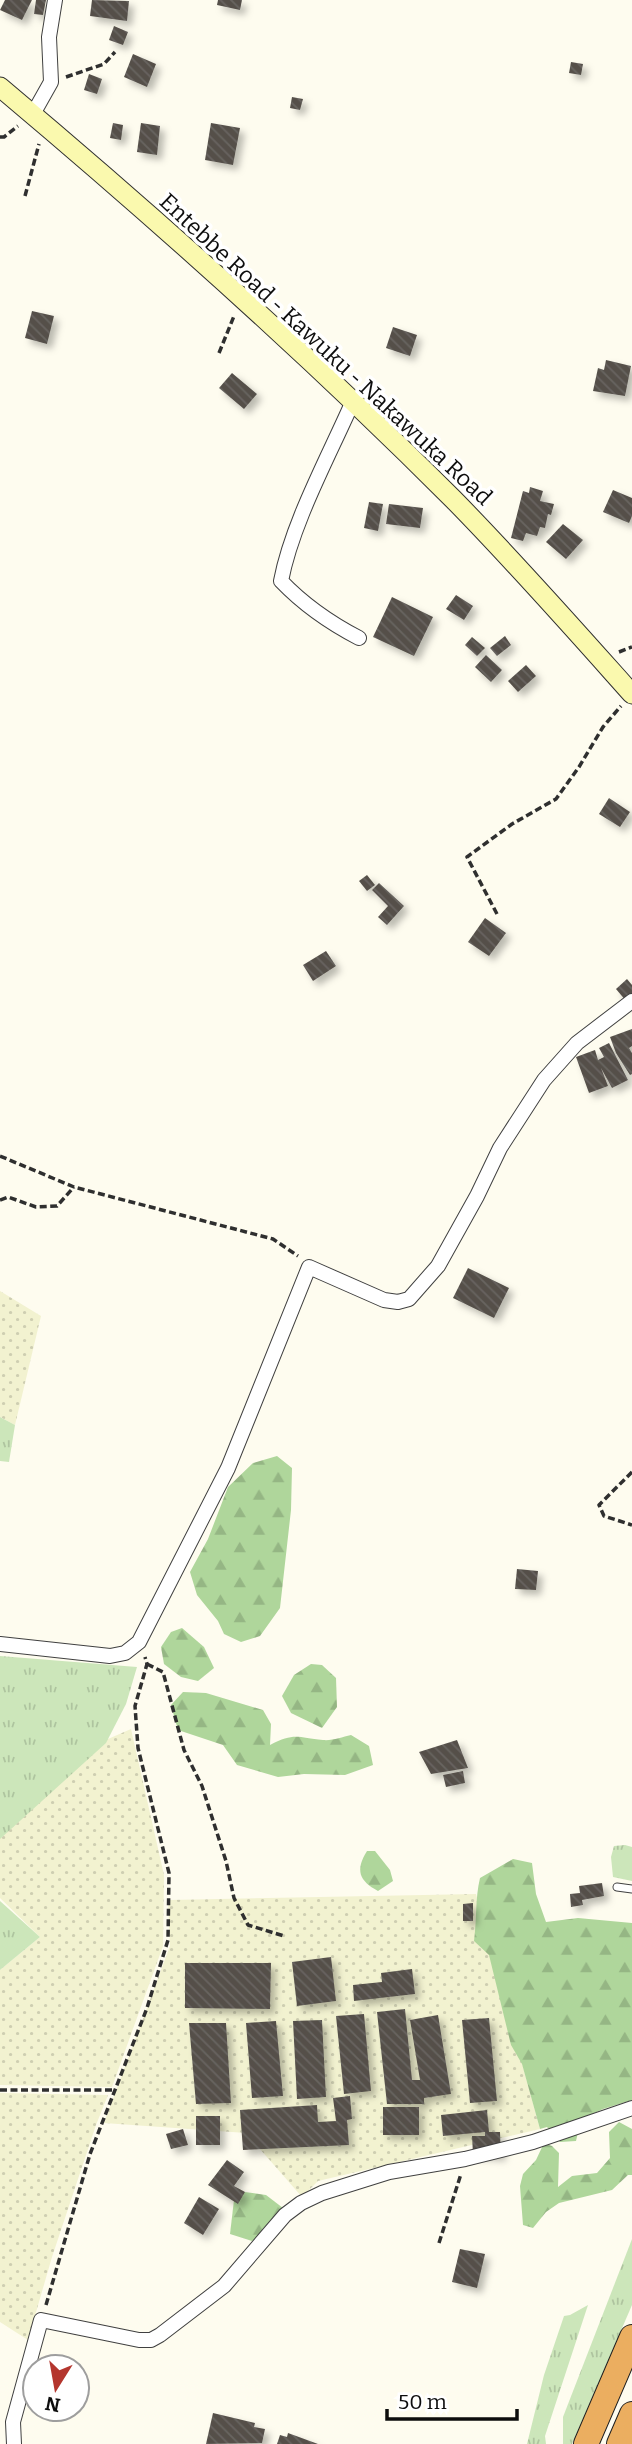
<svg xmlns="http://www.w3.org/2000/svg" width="632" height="2444" font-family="Bitter,serif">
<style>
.farmland{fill:url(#farmland-dots)}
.grass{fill:url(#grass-tufts)}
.forest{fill:url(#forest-firs)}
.building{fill:url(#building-back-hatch);filter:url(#shadow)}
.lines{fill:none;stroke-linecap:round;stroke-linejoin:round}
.service-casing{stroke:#404040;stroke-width:9}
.minor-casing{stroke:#404040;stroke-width:16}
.secondary-casing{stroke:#2f2f2f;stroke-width:21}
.motorway-casing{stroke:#1e1e1e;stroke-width:26}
.path{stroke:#2f2f2f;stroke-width:3.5;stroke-dasharray:7 3.5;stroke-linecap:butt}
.service{stroke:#fff;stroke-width:7}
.minor{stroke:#fff;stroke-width:14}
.secondary{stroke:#faf9ae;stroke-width:19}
.motorway{stroke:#ebae60;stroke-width:24}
.labels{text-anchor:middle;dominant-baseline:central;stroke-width:7;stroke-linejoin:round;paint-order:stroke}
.street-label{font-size:23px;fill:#0d0d0d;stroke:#fff}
</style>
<defs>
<pattern id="farmland-dots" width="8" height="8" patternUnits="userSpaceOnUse" patternTransform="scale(1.75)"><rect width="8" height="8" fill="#f2f2d0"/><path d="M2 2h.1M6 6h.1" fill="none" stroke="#ceceb1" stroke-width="1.8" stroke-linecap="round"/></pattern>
<pattern id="grass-tufts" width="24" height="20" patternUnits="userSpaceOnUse" patternTransform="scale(1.75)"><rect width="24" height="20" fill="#cce6ba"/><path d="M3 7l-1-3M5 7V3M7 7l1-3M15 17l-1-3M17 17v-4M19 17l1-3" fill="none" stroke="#aec49f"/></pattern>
<pattern id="forest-firs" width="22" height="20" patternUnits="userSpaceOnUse" patternTransform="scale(1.75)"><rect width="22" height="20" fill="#afd69b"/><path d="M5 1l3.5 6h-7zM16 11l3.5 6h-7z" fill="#95b684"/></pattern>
<pattern id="building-back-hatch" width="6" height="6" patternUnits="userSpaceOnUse" patternTransform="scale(1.75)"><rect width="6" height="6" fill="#55504a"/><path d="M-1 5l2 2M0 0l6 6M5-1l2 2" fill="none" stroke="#686460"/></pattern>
<filter id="shadow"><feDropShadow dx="5" dy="5" stdDeviation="3.5" flood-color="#0004"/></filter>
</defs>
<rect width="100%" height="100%" fill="#fefcef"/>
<!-- farmland -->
<g class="farmland">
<path d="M 0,1291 L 41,1316 L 15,1425 L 0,1417 Z"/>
<path d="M 131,1729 L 164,1875 L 163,1946 L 112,2087 L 0,2085 L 0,1970 L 40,1937 L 0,1898 L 0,1838 L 108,1739 Z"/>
<path d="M 476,1894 L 540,2129 L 318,2181 L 302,2197 L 246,2133 L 104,2123 L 170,1946 L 168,1900 Z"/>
<path d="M 0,2093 L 108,2095 L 96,2125 L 52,2257 L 28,2340 L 0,2322 Z"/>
</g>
<!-- grass -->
<g class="grass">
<path d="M 0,1417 L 15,1425 L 9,1462 L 0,1461 Z"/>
<path d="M 0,1656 L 137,1667 L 126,1704 L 106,1743 L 0,1839 Z"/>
<path d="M 625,1845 L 632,1847 L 632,1881 L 613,1877 L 611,1857 L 614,1846 Z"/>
<path d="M 0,1901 L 40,1937 L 0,1970 Z"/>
<path d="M 632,2239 L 632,2305 L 572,2444 L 563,2444 L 563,2417 Z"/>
<path d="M 588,2305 L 545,2436 L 546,2444 L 527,2444 L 544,2375 L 564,2316 L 570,2315 Z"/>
</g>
<!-- forest -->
<g class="forest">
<path d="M 277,1456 L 292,1468 L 291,1510 L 280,1608 L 260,1636 L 241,1642 L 224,1634 L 218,1621 L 197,1595 L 190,1572 L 208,1539 L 228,1487 L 253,1463 Z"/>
<path d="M 182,1628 L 204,1647 L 214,1668 L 198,1681 L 181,1677 L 164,1664 L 161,1647 L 171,1632 Z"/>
<path d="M 311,1664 L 322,1665 L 336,1678 L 337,1707 L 322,1728 L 291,1713 L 282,1696 L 294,1675 Z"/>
<path d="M 183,1692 L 206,1693 L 263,1710 L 271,1724 L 270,1745 C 295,1732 298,1738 323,1740 C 332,1741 342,1737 351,1735 L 369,1746 L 373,1765 L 345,1775 L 304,1774 L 278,1777 L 237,1765 L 223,1745 L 178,1730 L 171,1705 Z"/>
<path d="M 367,1851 L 375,1851 L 390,1870 L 393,1881 L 378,1891 C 359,1881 355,1870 367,1851 Z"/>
<path d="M 513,1859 L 532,1863 L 536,1894 L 546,1922 L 578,1918 L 632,1923 L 632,2100 L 603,2109 L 581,2119 L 576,2141 L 560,2142 L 547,2127 L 540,2129 L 522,2064 L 511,2045 L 489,1955 L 474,1941 C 477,1919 475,1899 480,1878 Z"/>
<path d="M 619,2122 L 632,2129 L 632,2175 L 628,2175 L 612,2190 L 559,2203 L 546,2212 L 533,2228 L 523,2225 L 520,2186 L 523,2174 L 536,2160 L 544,2143 L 552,2146 L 559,2153 L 558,2187 L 572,2176 L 597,2173 L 610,2158 L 609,2132 Z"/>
<path d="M 245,2192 L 266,2195 L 283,2208 L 270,2230 L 252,2241 L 230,2234 L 234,2200 Z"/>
</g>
<!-- building -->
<g class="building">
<path d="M 5,0 L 32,0 L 22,20 L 0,10 Z"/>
<path d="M 36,0 L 46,0 L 43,15 L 34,14 Z"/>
<path d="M 92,0 L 129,1 L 127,21 L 90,16 Z"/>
<path d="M 218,0 L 242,0 L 240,10 L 217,5 Z"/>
<path d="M 114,26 L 128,32 L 123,45 L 109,40 Z"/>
<path d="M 133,54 L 156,64 L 147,87 L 124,77 Z"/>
<path d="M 571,62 L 583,64 L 581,75 L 569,73 Z"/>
<path d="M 89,74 L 102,79 L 97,94 L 84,90 Z"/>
<path d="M 292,97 L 303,99 L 300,110 L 290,108 Z"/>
<path d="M 113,123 L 123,125 L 121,140 L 110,138 Z"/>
<path d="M 141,123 L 160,126 L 157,155 L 137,152 Z"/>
<path d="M 211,123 L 240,128 L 233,165 L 205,160 Z"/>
<path d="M 32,311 L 54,316 L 47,344 L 25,338 Z"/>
<path d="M 393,327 L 417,335 L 410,356 L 386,348 Z"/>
<path d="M 606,360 L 631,366 L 625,396 L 593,391 L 598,368 L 604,370 Z"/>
<path d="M 232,373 L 257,394 L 244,409 L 219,388 Z"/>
<path d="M 530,487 L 543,491 L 540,501 L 554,504 L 551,515 L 548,514 L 545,528 L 540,527 L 537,536 L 526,533 L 523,541 L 511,538 L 523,491 L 529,493 Z"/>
<path d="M 613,490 L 632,498 L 632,516 L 629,523 L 603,512 Z"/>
<path d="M 369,502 L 383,504 L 378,531 L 364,528 Z"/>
<path d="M 389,504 L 423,508 L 420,528 L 386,524 Z"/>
<path d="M 563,524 L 583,540 L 566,559 L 546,542 Z"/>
<path d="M 456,595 L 473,606 L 464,620 L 446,609 Z"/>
<path d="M 392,597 L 433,617 L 414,656 L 373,637 Z"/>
<path d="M 505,636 L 511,645 L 497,656 L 490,648 Z"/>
<path d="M 472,637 L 485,648 L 477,656 L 465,645 Z"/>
<path d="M 486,655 L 502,670 L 491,682 L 475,667 Z"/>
<path d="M 526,665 L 536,676 L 518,692 L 508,681 Z"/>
<path d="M 609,798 L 630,812 L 620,827 L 599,814 Z"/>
<path d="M 367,875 L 375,885 L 367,891 L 359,881 Z"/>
<path d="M 379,883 L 404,906 L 387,925 L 378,917 L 388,906 L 372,890 Z"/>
<path d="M 485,918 L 506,933 L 489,956 L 468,942 Z"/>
<path d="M 326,951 L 336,966 L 313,981 L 303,965 Z"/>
<path d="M 627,979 L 632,985 L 632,1008 L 616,989 Z"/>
<path d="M 632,1029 L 632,1046 L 629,1048 L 632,1053 L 632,1074 L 630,1075 L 616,1053 L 610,1037 Z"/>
<path d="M 609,1043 L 628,1080 L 612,1088 L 601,1068 L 608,1086 L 589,1093 L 576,1057 L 595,1050 L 598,1060 L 604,1057 L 599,1048 Z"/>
<path d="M 468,1268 L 509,1288 L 494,1318 L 453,1298 Z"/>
<path d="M 517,1569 L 538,1571 L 536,1590 L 515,1589 Z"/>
<path d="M 457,1740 L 468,1768 L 431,1774 L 419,1752 Z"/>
<path d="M 463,1771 L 465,1783 L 446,1787 L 443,1775 Z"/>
<path d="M 602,1883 L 604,1896 L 582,1900 L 583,1905 L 571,1907 L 570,1894 L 580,1893 L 579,1886 Z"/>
<path d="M 473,1903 L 473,1921 L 463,1921 L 463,1904 Z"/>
<path d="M 331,1957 L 336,2001 L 297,2006 L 292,1962 Z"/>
<path d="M 185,1963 L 271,1963 L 270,2009 L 185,2008 Z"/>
<path d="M 412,1969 L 415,1994 L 354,2001 L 353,1985 L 382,1982 L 381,1973 Z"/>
<path d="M 405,2009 L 412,2080 L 420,2080 L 410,2020 L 438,2015 L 451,2094 L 424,2098 L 424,2104 L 387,2104 L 377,2012 Z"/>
<path d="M 364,2014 L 371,2091 L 344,2094 L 336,2016 Z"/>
<path d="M 489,2018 L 497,2101 L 470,2103 L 462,2020 Z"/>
<path d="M 322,2020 L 326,2097 L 297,2099 L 293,2021 Z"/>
<path d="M 276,2021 L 283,2096 L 252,2098 L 246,2023 Z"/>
<path d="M 189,2023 L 226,2023 L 231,2103 L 196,2104 Z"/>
<path d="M 350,2096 L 352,2119 L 347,2120 L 349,2145 L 243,2150 L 240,2110 L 317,2105 L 318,2122 L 336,2121 L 333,2098 Z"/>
<rect x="383" y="2107" width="36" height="28"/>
<path d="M 487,2110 L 489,2132 L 500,2132 L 501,2156 L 473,2154 L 472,2136 L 485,2136 L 485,2132 L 443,2136 L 441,2115 Z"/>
<rect x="196" y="2116" width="24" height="29"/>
<path d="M 183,2129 L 188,2145 L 171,2149 L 166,2134 Z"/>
<path d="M 227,2160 L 244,2172 L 234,2186 L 245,2192 L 238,2204 L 208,2185 Z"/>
<path d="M 199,2197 L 219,2209 L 203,2235 L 184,2223 Z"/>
<path d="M 460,2249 L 485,2254 L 477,2288 L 452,2282 Z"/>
<path d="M 213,2413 L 255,2423 L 254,2427 L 265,2429 L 262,2443 L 206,2444 Z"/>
<path d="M 288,2433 L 318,2444 L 277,2444 L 280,2435 L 287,2437 Z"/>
</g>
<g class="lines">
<!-- service casing -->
<g class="service-casing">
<path id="service" d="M 617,1887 L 632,1889"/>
</g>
<!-- minor casing -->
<g class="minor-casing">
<g id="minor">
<path d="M 33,114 L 51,82 L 49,37 L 55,0"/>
<path d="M 353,401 C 329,456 292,523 281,581 C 304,605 330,623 359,638"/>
<path d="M 0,1644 L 110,1656 L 125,1653 L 139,1642 L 228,1468 L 309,1267 L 384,1300 L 398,1302 L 409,1299 L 438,1266 L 477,1196 L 500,1148 L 544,1080 L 577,1043 L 632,1001"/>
<path d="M 14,2444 L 13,2422 L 41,2320 L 139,2340 L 151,2340 L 160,2335 L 224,2286 L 285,2215 L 301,2203 L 322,2193 L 389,2172 L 465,2159 L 533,2142 L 632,2108"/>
</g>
</g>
<!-- secondary casing -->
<g class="secondary-casing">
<path id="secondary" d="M 0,87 C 156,218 309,355 453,499 C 515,562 574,629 632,694"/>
</g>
<!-- motorway casing -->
<g class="motorway-casing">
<g id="motorway">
<path d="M 586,2444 L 632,2337"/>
<path d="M 619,2444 L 632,2414"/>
</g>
</g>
<!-- path -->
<g class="path">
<path d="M 66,77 L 104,64 L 115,52"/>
<path d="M 0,137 L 4,137 L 18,126"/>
<path d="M 25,196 L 39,144"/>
<path d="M 219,353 L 234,316"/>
<path d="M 619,652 L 632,647"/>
<path d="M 497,914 L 467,857 L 512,824 L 556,799 L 579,767 L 603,727 L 621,706"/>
<path d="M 0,1156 L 74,1187 L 273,1239 L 298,1256"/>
<path d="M 0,1200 L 8,1197 L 36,1207 L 57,1206 L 74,1187"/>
<path d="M 632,1472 L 599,1505 L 604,1516 L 632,1525"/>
<path d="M 147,1664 L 163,1672 L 184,1750 L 202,1786 L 226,1861 L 234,1898 L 248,1925 L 284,1936"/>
<path d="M 0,2090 L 115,2090"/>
<path d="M 439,2243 L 461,2174"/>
<path d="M 46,2305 L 90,2154 L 147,2008 L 168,1940 L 169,1873 L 138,1748 L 135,1706 L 147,1664 L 145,1657"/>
</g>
<!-- service -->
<use href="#service" class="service"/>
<!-- minor -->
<use href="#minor" class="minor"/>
<!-- secondary -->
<use href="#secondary" class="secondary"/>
<!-- motorway -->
<use href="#motorway" class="motorway"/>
</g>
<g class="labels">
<!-- street labels -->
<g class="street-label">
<text transform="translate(326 349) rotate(43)">Entebbe Road - Kawuku - Nakawuka Road</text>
</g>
</g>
<!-- north arrow -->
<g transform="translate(56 2388) rotate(191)"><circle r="33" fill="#ffffff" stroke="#9e9e9e" stroke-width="2"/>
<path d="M0-5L12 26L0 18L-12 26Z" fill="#b4362e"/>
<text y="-10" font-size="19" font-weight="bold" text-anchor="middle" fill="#0d0d0d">N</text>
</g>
<!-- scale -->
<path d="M387 2409v10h130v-10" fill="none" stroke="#0d0d0d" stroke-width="3.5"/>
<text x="398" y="2409" font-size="21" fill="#0d0d0d" stroke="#ffffff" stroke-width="5" paint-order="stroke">50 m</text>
</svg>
